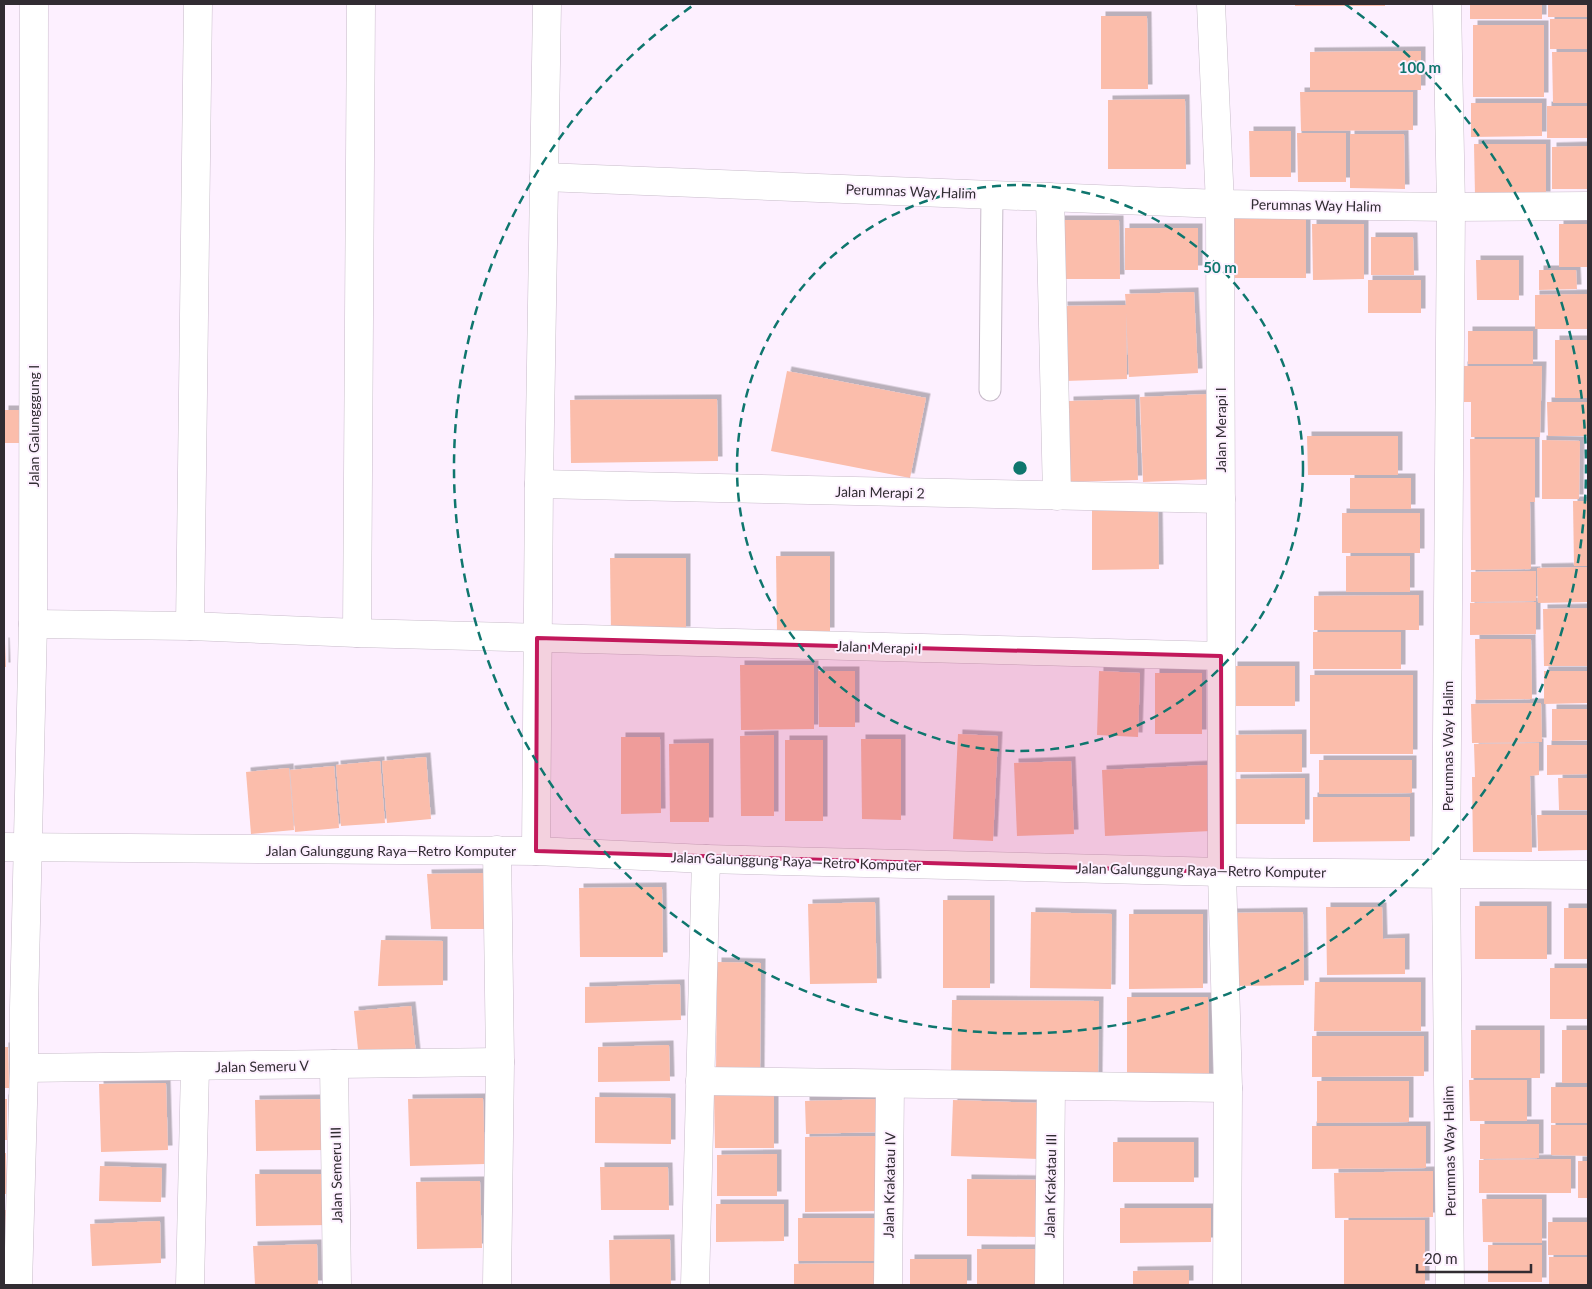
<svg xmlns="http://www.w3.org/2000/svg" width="1592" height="1289" font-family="Lato,sans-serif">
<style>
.building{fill:#fbbdab;filter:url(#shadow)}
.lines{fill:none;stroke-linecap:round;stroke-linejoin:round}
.service-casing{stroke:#c8bcca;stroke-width:23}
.minor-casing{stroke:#c8bcca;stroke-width:29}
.service{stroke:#fff;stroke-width:21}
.minor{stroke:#fff;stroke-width:28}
.marked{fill:#c2185b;fill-opacity:0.2;stroke:#c2185b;stroke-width:4;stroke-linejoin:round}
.ring{fill:none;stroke:#0f766e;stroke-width:2.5;stroke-dasharray:9 6}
.labels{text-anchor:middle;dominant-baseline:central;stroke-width:4;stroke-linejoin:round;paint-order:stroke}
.street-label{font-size:14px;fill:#312c32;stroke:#fdf0ff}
.centre{fill:#0f766e;stroke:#fdf0ff;stroke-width:2.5}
.ring-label{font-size:15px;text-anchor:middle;font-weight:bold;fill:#0f766e;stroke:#fdf0ff;stroke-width:4;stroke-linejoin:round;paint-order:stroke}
</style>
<defs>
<filter id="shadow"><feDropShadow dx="4.5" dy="-4.5" stdDeviation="0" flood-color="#0004"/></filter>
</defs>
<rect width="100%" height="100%" fill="#fdf0ff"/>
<!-- building -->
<g class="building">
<rect x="1295" y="4" width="90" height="2"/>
<rect x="1470" y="4" width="72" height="15"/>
<rect x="1548" y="4" width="40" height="13"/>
<path d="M 1101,16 L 1147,16 L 1148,89 L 1101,89 Z"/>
<rect x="1550" y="19" width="38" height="30"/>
<rect x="1473" y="25" width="71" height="72"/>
<path d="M 1421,51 L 1421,90 L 1310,90 L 1310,52 Z"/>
<path d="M 1552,52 L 1588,52 L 1588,103 L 1553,103 Z"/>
<path d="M 1300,92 L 1413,92 L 1413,130 L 1301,131 Z"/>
<path d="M 1185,99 L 1186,169 L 1108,169 L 1108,100 Z"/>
<path d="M 1471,103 L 1542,103 L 1542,136 L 1471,137 Z"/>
<rect x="1547" y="106" width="41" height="32"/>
<path d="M 1249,131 L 1291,131 L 1291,177 L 1250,177 Z"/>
<path d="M 1297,133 L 1346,133 L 1346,182 L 1298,182 Z"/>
<path d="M 1350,134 L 1404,134 L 1405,189 L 1350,188 Z"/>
<path d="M 1474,144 L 1546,144 L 1546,196 L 1475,196 Z"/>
<path d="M 1588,146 L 1588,189 L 1552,189 L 1552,147 Z"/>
<path d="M 1230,218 L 1306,218 L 1306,278 L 1231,278 Z"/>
<path d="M 1060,220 L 1119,220 L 1120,279 L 1060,279 Z"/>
<path d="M 1312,224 L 1364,224 L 1364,279 L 1313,280 Z"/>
<rect x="1559" y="224" width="29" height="43"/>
<rect x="1125" y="228" width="73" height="42"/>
<path d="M 1371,237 L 1413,237 L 1414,275 L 1371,275 Z"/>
<path d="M 1476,260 L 1519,260 L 1519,300 L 1477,300 Z"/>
<path d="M 1539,270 L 1576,270 L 1577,289 L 1539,290 Z"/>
<rect x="1368" y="280" width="53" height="33"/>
<path d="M 1194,292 L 1198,373 L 1129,377 L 1126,312 L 1127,379 L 1065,381 L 1063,306 L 1126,305 L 1125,294 Z"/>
<path d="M 1588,294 L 1588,329 L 1535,329 L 1535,295 Z"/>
<rect x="1468" y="331" width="65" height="33"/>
<rect x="1555" y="340" width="33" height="58"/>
<path d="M 1463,366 L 1542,366 L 1540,437 L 1471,437 L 1471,402 L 1464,402 Z"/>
<path d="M 787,371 L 926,398 L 910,478 L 771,451 Z"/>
<path d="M 1210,394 L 1214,479 L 1143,482 L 1140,397 Z"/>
<path d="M 717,399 L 718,461 L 571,463 L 570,400 Z"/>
<path d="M 1135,399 L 1138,480 L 1070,482 L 1069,401 Z"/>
<path d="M 1547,402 L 1588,402 L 1588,436 L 1548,436 Z"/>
<rect x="4" y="410" width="15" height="33"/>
<path d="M 1307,436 L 1398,436 L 1398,475 L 1308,475 Z"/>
<path d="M 1470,439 L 1535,439 L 1535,502 L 1530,502 L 1531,569 L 1471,570 Z"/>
<path d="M 1542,440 L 1580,441 L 1579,499 L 1542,499 Z"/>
<rect x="1350" y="478" width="61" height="31"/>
<path d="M 1573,501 L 1588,501 L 1588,566 L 1574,566 Z"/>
<path d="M 1092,504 L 1158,504 L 1159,569 L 1092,570 Z"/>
<rect x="1342" y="513" width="78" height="40"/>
<path d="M 776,556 L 830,556 L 830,632 L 777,633 Z"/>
<rect x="1346" y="556" width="64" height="36"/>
<path d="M 610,558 L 686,558 L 686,631 L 611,632 Z"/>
<path d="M 1588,567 L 1588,602 L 1538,603 L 1537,568 Z"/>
<path d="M 1536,571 L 1536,601 L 1471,602 L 1471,572 Z"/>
<path d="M 1419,595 L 1419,630 L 1314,630 L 1314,596 Z"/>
<path d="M 1536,602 L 1536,634 L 1470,635 L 1470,603 Z"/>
<path d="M 1588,608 L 1588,666 L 1544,666 L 1543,609 Z"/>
<rect x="1313" y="632" width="88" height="37"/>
<path d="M 1475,639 L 1531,639 L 1532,699 L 1476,700 Z"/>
<path d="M 4,642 L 5,642 L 6,667 L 4,667 Z"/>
<path d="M 740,665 L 814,665 L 814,729 L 741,730 Z"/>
<rect x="1233" y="666" width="62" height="40"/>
<path d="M 818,671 L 855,671 L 855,727 L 819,727 Z"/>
<path d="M 1099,671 L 1140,673 L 1138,737 L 1097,735 Z"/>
<path d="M 1544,671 L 1588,671 L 1588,703 L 1544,704 Z"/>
<rect x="1155" y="673" width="47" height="61"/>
<rect x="1310" y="675" width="103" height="79"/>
<path d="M 1541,703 L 1542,742 L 1472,743 L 1471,704 Z"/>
<path d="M 1552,709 L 1588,709 L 1588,740 L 1552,741 Z"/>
<path d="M 958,734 L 998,736 L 993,841 L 953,839 Z"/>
<path d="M 1302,734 L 1302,772 L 1235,772 L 1234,735 Z"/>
<path d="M 774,735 L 774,816 L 741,816 L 740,736 Z"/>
<path d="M 621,737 L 660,737 L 661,813 L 621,814 Z"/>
<path d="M 861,739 L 901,739 L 901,820 L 862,819 Z"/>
<rect x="785" y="740" width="38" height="81"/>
<path d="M 709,743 L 709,822 L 670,822 L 669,744 Z"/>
<path d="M 1539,743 L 1539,775 L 1530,776 L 1532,852 L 1473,852 L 1472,777 L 1475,777 L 1474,744 Z"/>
<path d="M 1547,745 L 1588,745 L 1588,774 L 1547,775 Z"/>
<path d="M 426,757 L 431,819 L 387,823 L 382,761 Z"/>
<path d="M 1319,760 L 1412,760 L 1412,793 L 1319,794 Z"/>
<path d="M 380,761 L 385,823 L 341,826 L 336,765 Z"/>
<path d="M 1071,761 L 1074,834 L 1017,836 L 1014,763 Z"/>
<path d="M 1208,765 L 1211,831 L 1105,836 L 1102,770 Z"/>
<path d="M 334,766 L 339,828 L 295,832 L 290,770 Z"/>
<path d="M 289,768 L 294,830 L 251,834 L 246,772 Z"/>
<path d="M 1305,778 L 1305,824 L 1236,824 L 1236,779 Z"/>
<path d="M 1558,778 L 1588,778 L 1588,810 L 1559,810 Z"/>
<path d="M 1313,797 L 1410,797 L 1410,841 L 1313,842 Z"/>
<path d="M 1537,815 L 1588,815 L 1588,850 L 1538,851 Z"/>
<path d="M 487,873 L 487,929 L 431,929 L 427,874 Z"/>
<path d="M 662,887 L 663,957 L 580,957 L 579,888 Z"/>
<rect x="943" y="900" width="47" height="88"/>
<path d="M 875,902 L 877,983 L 810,984 L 808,904 Z"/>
<rect x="1475" y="906" width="72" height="53"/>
<path d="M 1326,907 L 1382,907 L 1383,939 L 1405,938 L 1405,974 L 1327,975 Z"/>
<rect x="1564" y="908" width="24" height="51"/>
<path d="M 1031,912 L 1112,914 L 1111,989 L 1030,988 Z"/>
<path d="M 1303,912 L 1304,985 L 1232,986 L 1232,913 Z"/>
<path d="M 1129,914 L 1203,914 L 1203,988 L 1129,989 Z"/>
<path d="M 381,940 L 443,941 L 443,985 L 378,986 Z"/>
<path d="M 717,962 L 761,963 L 760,1075 L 716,1075 Z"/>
<rect x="1550" y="968" width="38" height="51"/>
<path d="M 1315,982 L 1421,982 L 1421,1031 L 1314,1031 Z"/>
<path d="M 680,984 L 681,1020 L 585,1023 L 585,987 Z"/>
<path d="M 1127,997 L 1208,997 L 1209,1084 L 1127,1084 Z"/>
<path d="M 952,1000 L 1099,1001 L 1098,1078 L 951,1077 Z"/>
<path d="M 411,1006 L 416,1054 L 359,1059 L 354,1011 Z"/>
<rect x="1471" y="1030" width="69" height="48"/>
<rect x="1562" y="1030" width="26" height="53"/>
<path d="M 1312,1036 L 1424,1036 L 1424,1076 L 1312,1077 Z"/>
<path d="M 669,1045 L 670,1081 L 598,1082 L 598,1047 Z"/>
<path d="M 4,1047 L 8,1047 L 9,1088 L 4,1088 Z"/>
<path d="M 1469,1080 L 1527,1080 L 1527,1121 L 1470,1121 Z"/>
<path d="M 1317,1081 L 1409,1081 L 1409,1122 L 1317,1123 Z"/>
<path d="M 166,1083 L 168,1150 L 101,1152 L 99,1084 Z"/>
<rect x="1551" y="1087" width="37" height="36"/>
<path d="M 774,1094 L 774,1148 L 715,1148 L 714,1095 Z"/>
<path d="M 595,1097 L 671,1098 L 671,1144 L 595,1143 Z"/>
<path d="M 483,1098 L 485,1164 L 410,1166 L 408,1099 Z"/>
<rect x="4" y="1099" width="3" height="41"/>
<path d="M 323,1099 L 323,1150 L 256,1151 L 255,1100 Z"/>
<path d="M 877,1099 L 878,1132 L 806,1134 L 805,1101 Z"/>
<path d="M 953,1100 L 1041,1103 L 1039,1159 L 951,1156 Z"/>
<path d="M 1480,1124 L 1539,1124 L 1539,1158 L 1480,1159 Z"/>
<path d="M 1551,1125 L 1588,1125 L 1588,1156 L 1551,1155 Z"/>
<path d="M 1312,1126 L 1426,1126 L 1426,1168 L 1312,1169 Z"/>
<path d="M 880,1136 L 881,1211 L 805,1212 L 805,1137 Z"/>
<rect x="1113" y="1142" width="81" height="40"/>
<path d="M 4,1153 L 6,1153 L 7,1194 L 4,1194 Z"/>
<path d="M 777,1154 L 777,1196 L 717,1196 L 717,1155 Z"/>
<path d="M 1571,1159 L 1571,1193 L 1479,1193 L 1479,1160 Z"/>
<rect x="1578" y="1161" width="10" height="37"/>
<path d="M 100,1166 L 162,1168 L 161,1202 L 99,1201 Z"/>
<path d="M 600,1167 L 668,1167 L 669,1210 L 601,1210 Z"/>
<path d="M 1433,1171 L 1433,1217 L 1335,1218 L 1334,1173 Z"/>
<path d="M 255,1174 L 329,1174 L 329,1225 L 256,1226 Z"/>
<path d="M 967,1179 L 1041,1180 L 1040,1237 L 967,1236 Z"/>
<path d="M 480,1181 L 482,1248 L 417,1249 L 416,1182 Z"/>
<path d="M 1482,1199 L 1542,1199 L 1542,1243 L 1483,1242 Z"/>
<path d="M 716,1204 L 784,1204 L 784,1241 L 716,1242 Z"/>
<path d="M 1120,1208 L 1211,1208 L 1211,1242 L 1120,1243 Z"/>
<path d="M 4,1210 L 8,1210 L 9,1250 L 4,1250 Z"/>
<rect x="798" y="1218" width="87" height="43"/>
<rect x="1344" y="1220" width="81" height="65"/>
<path d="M 160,1221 L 161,1263 L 92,1266 L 90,1224 Z"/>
<rect x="1548" y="1222" width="40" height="33"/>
<path d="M 670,1239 L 671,1285 L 610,1285 L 609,1240 Z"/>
<path d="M 317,1244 L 318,1285 L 255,1285 L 253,1246 Z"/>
<rect x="1488" y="1245" width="54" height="37"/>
<rect x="977" y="1249" width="63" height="36"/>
<rect x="1549" y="1257" width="39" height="28"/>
<rect x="910" y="1259" width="57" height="26"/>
<path d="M 874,1263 L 875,1285 L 794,1285 L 794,1264 Z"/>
<path d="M 1189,1270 L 1189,1285 L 1133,1285 L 1133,1271 Z"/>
</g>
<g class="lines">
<!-- service casing -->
<g class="service-casing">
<path id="service" d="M 990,390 L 992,194"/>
</g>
<!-- minor casing -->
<g class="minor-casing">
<g id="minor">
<path d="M 1211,4 L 1220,204 L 1222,872 L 1228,1088 L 1227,1285"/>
<path d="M 1447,4 L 1451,207 L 1446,873 L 1450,1285"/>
<path d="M 544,177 L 1220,204 L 1451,207 L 1588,206"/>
<path d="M 1050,197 L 1057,496"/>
<path d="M 539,484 L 1221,499"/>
<path d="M 33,624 L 190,626 L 357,633 L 1221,656"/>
<path d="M 190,626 L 198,4"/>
<path d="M 357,633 L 361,4"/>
<path d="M 4,847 L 536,851 L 706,859 L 1222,872 L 1588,875"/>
<path d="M 497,850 L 500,1062 L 497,1285"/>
<path d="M 536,851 L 539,484 L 547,4"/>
<path d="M 334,1064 L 337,1285"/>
<path d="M 24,1068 L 500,1062"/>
<path d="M 700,1081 L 1228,1088"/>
<path d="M 18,1285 L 24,1068 L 24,1008 L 33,624 L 34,4"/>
<path d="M 190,1285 L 195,1067"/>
<path d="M 695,1285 L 706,859"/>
<path d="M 888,1285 L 890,1084"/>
<path d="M 1049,1285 L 1051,1086"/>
</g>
</g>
<!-- service -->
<use href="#service" class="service"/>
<!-- minor -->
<use href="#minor" class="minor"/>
</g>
<!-- marked area -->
<path class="marked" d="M 537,638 L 1221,656 L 1222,872 L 536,851 Z"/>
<!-- distance rings -->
<g class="ring">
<circle cx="1020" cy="468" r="283"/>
<path d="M1345 4A566 566 0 1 1 695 4"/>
</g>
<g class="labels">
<!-- street labels -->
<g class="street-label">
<text transform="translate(911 191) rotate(2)">Perumnas Way Halim</text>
<text transform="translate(1316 205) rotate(1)">Perumnas Way Halim</text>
<text transform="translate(33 426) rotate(-90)">Jalan Galungggung I</text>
<text transform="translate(1220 430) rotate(-90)">Jalan Merapi I</text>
<text transform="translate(880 492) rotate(1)">Jalan Merapi 2</text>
<text transform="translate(879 647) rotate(2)">Jalan Merapi I</text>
<text transform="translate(1447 746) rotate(-90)">Perumnas Way Halim</text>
<text x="391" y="850">Jalan Galunggung Raya—Retro Komputer</text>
<text transform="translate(796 861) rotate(2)">Jalan Galunggung Raya—Retro Komputer</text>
<text transform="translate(1201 870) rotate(1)">Jalan Galunggung Raya—Retro Komputer</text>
<text transform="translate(262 1066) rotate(-1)">Jalan Semeru V</text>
<text transform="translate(1449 1151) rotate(-91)">Perumnas Way Halim</text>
<text transform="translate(336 1175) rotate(-91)">Jalan Semeru III</text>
<text transform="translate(889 1185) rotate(-89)">Jalan Krakatau IV</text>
<text transform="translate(1050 1186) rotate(-89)">Jalan Krakatau III</text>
</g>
</g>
<circle cx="1020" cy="468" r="8" class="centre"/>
<g class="ring-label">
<text x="1420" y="73">100 m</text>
<text x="1220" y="273">50 m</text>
</g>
<!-- border -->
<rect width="1592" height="1289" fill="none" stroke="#312c32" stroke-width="10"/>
<!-- scale -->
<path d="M1417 1264v8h114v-8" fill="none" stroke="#312c32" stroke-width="2.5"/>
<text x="1424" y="1264" font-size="15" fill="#312c32" stroke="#fdf0ff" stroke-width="4" paint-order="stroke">20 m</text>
</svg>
